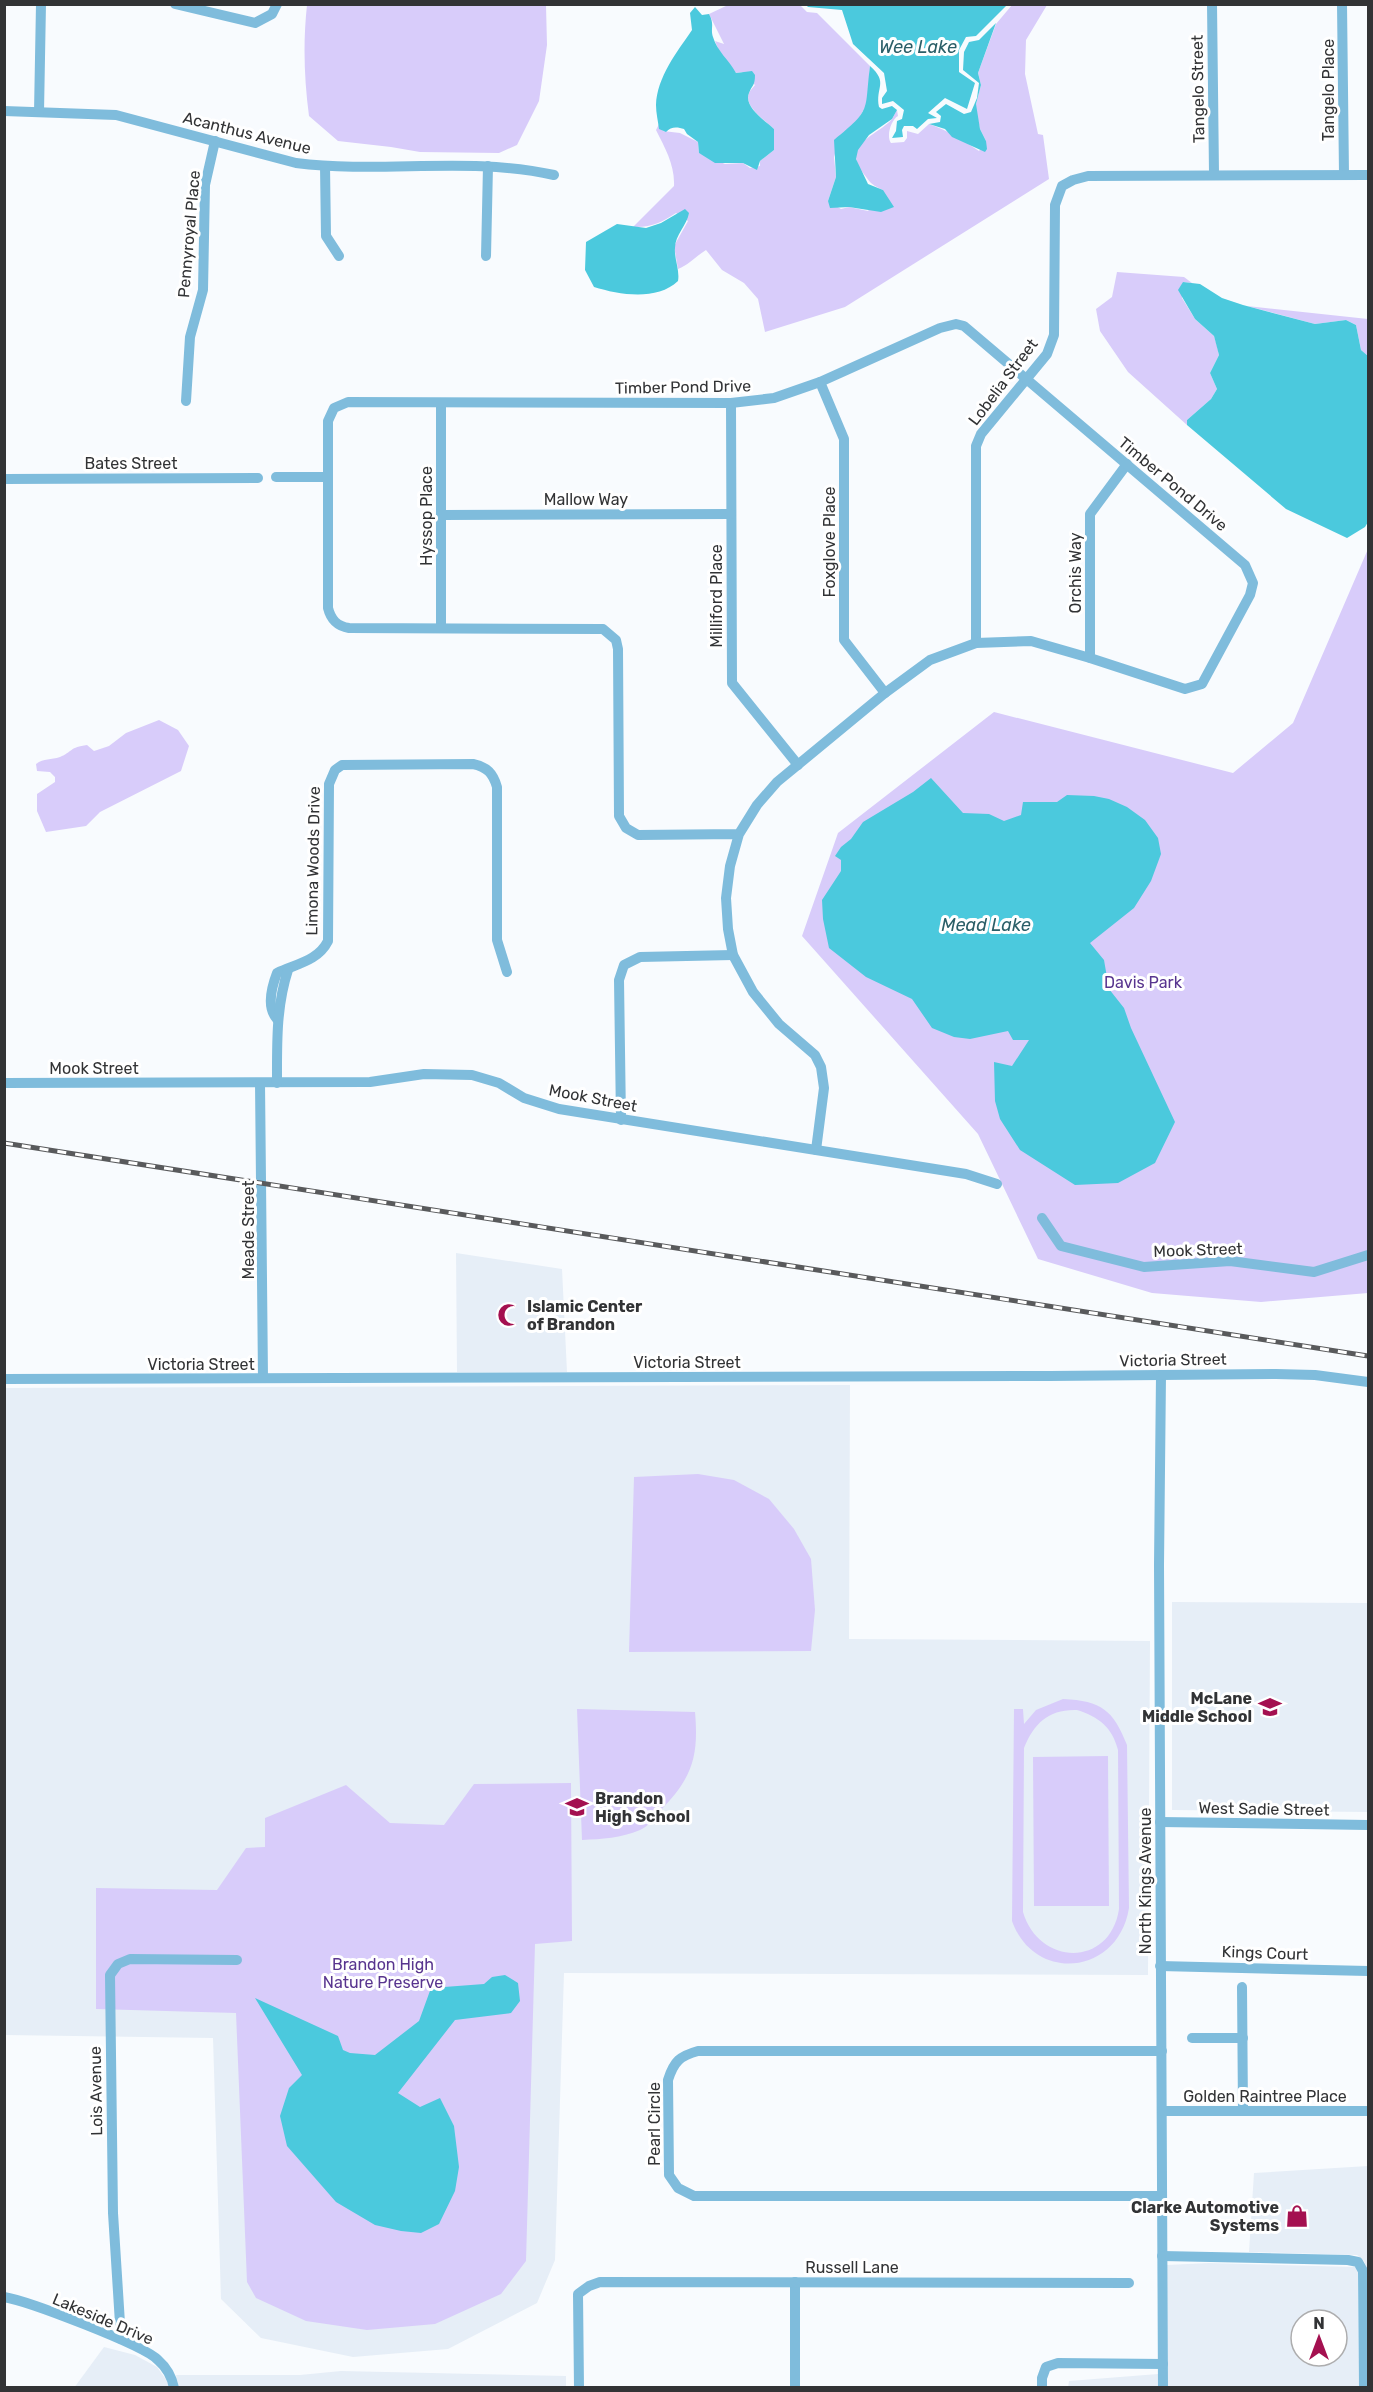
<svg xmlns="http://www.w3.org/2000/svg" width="1373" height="2392" font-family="Rubik,sans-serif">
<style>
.built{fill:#e6eef7;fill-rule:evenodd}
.green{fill:#d8ccfa;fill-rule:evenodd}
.water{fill:#4bc9dd}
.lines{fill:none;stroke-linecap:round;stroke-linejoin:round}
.minor{stroke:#7fbcdc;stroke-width:10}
.rail-casing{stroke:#595a5c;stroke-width:5}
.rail{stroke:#fff;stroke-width:3;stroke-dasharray:9;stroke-linecap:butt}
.labels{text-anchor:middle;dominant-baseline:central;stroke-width:6;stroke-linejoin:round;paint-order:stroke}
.street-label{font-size:16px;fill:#323335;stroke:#fff}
.park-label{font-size:16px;fill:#58358f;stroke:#fff}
.poi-label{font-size:16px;font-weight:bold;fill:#323335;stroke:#fff;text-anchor:start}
.water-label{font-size:18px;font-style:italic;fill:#2b5f68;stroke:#fff}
</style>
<rect width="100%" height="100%" fill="#f8fbfe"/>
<!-- built -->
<g class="built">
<path d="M 456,1253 L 562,1269 L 567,1372 L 457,1372 Z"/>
<path d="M 850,1385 L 849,1639 L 1150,1641 L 1148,1975 L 564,1973 L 555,2260 L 537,2303 L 448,2349 L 353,2357 L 261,2338 L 221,2299 L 213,2038 L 5,2035 L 5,1388 Z"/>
<path d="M 1172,1602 L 1368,1603 L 1368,1812 L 1172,1810 Z"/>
<path d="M 1368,2166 L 1368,2311 L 1368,2271 L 1364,2261 L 1357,2255 L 1249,2252 L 1254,2173 Z"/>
<path d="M 1209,2263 L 1355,2267 L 1358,2270 L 1359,2387 L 1168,2387 L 1167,2265 ZM 1301,2320 L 1337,2320 L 1337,2356 L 1301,2356 Z"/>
<path d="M 104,2347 L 135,2355 L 157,2367 L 167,2381 L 169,2388 L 74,2388 Z"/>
<path d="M 341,2371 L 566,2376 L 566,2387 L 179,2388 L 176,2375 L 300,2375 Z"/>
<path d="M 1158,2374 L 1158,2387 L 1068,2388 L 1069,2381 Z"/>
</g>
<!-- green -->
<g class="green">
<path d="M 307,5 L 546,5 L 547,45 L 539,101 L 517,145 L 499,153 L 420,152 L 391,147 L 338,141 L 309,116 C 304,78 303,42 307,5 Z"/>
<path d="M 728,5 L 800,5 L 807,12 L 817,13 L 870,66 L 867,104 L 856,123 L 841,135 L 834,157 L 836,177 L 828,201 L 841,209 L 849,207 L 868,211 L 883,190 C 870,184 871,183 863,173 C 840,144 880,134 892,119 C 894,116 895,113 897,110 L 898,116 C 891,120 886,136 891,143 L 904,142 L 907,138 L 907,131 L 918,134 L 929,124 C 947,130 963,140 979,151 L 986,141 L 980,129 L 976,111 L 976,104 L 981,85 L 978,73 L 996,24 L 1012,5 L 1047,5 L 1026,40 L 1025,74 L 1038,134 L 1043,135 L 1049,179 L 845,307 L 765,332 L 758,299 L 744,283 L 722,270 L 706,250 C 696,256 690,264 678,269 L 674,246 L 688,221 L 676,213 C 662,222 651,228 633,227 L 674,186 C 675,165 665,148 656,130 L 659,124 L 663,131 L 680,133 L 698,142 L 699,153 L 725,164 L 743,163 L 750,168 L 760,166 L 760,161 L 774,150 L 774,129 C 766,121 743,106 749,93 C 750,90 753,88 755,85 L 742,72 L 736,73 L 719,51 L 715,41 L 724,44 L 709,14 Z"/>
<path d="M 1117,272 L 1184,277 L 1192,283 L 1183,282 L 1182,298 L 1195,319 L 1214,336 L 1217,346 L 1219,355 L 1210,373 L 1217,389 L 1211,399 L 1187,420 L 1187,425 L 1128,372 L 1100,331 L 1096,309 L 1112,297 Z"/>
<path d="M 1247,306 L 1368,319 L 1368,356 L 1361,350 L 1356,325 L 1346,320 L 1315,324 Z"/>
<path d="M 1368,549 L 1368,1293 L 1261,1302 L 1152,1293 L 1038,1259 L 978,1134 L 802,936 L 838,833 L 994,712 L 1233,773 L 1293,723 Z"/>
<path d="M 159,720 L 178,730 L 189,746 L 181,771 L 100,812 L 86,826 L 46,832 L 37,811 L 37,794 L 55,782 L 55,777 L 50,772 L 37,771 L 36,764 C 44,758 51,760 60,757 C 72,752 70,747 87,745 L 94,751 L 109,746 L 126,733 Z"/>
<path d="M 698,1474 L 734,1480 L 769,1499 L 794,1529 L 811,1559 L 815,1610 L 811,1651 L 629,1652 L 634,1477 Z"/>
<path d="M 1063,1699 C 1102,1701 1113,1710 1127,1745 L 1129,1908 C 1118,1976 1034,1983 1012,1921 L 1014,1709 L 1023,1709 L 1024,1724 L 1036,1710 ZM 1077,1710 C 1099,1717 1112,1727 1118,1750 L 1119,1909 C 1110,1968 1039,1966 1023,1912 L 1024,1748 C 1034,1723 1049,1709 1077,1710 Z"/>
<path d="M 577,1709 L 695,1712 C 699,1757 692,1778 660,1811 C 654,1818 648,1827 640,1830 C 621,1838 602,1839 582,1840 Z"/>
<path d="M 1108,1756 L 1109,1906 L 1034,1906 L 1033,1757 Z"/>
<path d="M 571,1783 L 572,1941 L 535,1944 L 526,2261 L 501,2294 L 435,2324 L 367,2330 L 306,2321 L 256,2298 L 247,2282 L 236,2013 L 96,2009 L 96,1888 L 217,1890 L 246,1848 L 265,1847 L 265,1818 L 346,1785 L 390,1823 L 444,1825 L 474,1784 Z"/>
</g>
<!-- water -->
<g class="water">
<path d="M 806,5 L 1007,5 L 976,36 L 966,37 L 959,50 L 959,72 L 975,83 L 967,109 L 945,98 L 928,113 L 937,118 L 928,119 L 917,129 L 913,126 L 904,126 L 902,130 L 903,137 L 892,138 L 896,131 L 897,121 L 902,119 L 904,110 L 893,101 L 882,104 L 882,98 L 887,91 L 884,73 L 853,44 L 842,10 L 808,7 Z"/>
<path d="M 695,7 L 702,15 L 709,14 C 715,25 710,28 713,37 C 717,51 729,60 736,73 L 752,71 L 755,75 C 755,86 752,85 749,93 C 743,107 766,121 774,129 L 774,150 L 760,161 L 757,170 L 743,163 L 715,163 L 699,153 L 698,142 L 687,134 L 684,129 C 678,127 671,126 666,132 L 659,129 C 658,121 656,113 656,105 C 657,77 677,52 692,30 L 690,13 Z"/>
<path d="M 996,23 L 978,73 L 981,85 L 976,104 L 980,129 L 986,141 L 987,149 L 985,152 L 952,137 L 945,129 L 929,124 L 940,122 L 941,116 L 936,112 L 946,104 L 964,114 L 971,112 L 977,98 L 979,83 L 963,70 L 964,52 L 969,42 L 979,40 Z"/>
<path d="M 870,66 C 889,83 875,87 879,107 L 882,109 L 892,106 L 897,110 L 892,119 L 869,135 L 858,150 L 856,159 L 868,184 L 883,190 L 894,207 L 881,212 L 849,207 L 830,208 L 828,201 L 836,177 L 834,140 C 873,108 864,112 870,66 Z"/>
<path d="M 685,209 L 689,213 C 687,225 675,235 675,248 C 674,259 680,270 678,281 C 657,301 620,295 594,287 L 585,270 L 586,242 L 617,224 L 646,228 L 661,223 Z"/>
<path d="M 1183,282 L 1200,284 L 1222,298 L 1243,305 L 1315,324 L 1346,320 L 1356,325 L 1361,350 L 1368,356 L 1368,522 L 1365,527 L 1347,538 L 1286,509 L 1187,425 L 1187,420 L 1211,399 L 1217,389 L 1210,373 L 1219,355 L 1214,336 L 1195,319 L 1178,290 Z"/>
<path d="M 931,778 L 963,813 L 989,814 L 1004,821 L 1021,815 L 1023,802 L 1057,802 L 1067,795 L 1094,796 L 1109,799 L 1127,807 L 1145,820 L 1158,838 L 1161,854 L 1151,881 L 1134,908 L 1090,943 L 1104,960 L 1109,989 L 1124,1008 L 1131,1028 L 1175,1122 L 1155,1163 L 1118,1183 L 1075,1185 L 1020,1150 L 1000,1119 L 995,1101 L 994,1062 L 1012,1066 L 1029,1040 L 1013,1040 L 1008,1031 L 970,1039 L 954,1037 L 932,1028 L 912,999 L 866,977 L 829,948 L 823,919 L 822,900 L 841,871 L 841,860 L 835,856 L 841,847 L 851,839 L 863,822 L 913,792 Z"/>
<path d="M 505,1975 L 518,1983 L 520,2001 L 511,2013 L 455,2020 L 398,2093 L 420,2107 L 440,2098 L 454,2126 L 459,2167 L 455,2191 L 439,2224 L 421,2233 L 401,2231 L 375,2225 L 336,2202 L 287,2146 L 280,2116 L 289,2088 L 302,2075 L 255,1998 L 338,2036 L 343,2050 L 350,2053 L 375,2055 L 419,2021 L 431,1988 L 484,1984 L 492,1977 Z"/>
</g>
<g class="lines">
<!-- minor -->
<g class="minor">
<path d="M 175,4 L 255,23 L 272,14 L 277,4"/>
<path d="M 1212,4 L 1214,174"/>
<path d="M 1342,4 L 1344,175"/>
<path d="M 4,111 L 116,115 L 296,163 C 382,174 469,156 554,175"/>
<path d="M 39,112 L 41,4"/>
<path d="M 325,166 L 326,236 L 339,256"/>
<path d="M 486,256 L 488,166"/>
<path d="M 820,382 L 844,439 L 844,640 L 885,693"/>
<path d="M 186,401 L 190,337 L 203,290 L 205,185 L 215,141"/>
<path d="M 731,403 L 732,683 L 798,765"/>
<path d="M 441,404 L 441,628"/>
<path d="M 276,477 L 327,477"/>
<path d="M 4,479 L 258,478"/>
<path d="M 441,515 L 731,514"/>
<path d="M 976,643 L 976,446 L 981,434 L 1047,354 L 1054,335 L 1055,205 L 1062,186 L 1073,180 L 1088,176 L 1368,175"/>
<path d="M 1090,658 L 1090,514 L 1127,464"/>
<path d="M 739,834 L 638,835 L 626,828 L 619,816 L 618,649 L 616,640 L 603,629 L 349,628 C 337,626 331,620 328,608 L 328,421 L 334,408 L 348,402 L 731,403 L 774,398 L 820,382 L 940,328 L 956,324 L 964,326 L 1245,565 L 1253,583 L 1250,595 L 1202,684 L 1185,689 L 1090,658 L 1031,641 L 976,643 L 930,660 L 885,693 L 777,782 L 757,805 L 739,834 L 730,866 L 726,898 L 728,929 L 733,955 L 753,992 L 779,1024 L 815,1055 L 821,1067 L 824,1088 L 816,1150"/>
<path d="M 277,1019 C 266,1007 272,986 277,973 C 296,964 318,961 328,941 L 329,784 L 335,770 L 342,765 L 473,764 C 487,767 493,773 497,787 L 497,940 L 507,972"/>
<path d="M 4,1083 L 370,1082 L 424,1074 L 472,1075 L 499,1083 L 524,1098 L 559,1109 L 966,1174 L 997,1184"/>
<path d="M 260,1083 L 263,1378"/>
<path d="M 277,1083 C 277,1044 276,1007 288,970"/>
<path d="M 621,1120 L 619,980 L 624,965 L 640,957 L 733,955"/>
<path d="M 1042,1218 L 1061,1246 L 1144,1267 L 1230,1261 L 1314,1272 L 1368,1255"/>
<path d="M 1161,1375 L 1159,1565 L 1163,2388"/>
<path d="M 4,1379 L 1050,1376 L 1276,1374 L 1315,1375 L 1368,1382"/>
<path d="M 1160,1822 L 1368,1825"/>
<path d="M 1160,1966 L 1368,1971"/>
<path d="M 1242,1987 L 1243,2111"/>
<path d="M 1192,2038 L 1243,2038"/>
<path d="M 1162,2051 L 698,2051 C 680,2056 674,2061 668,2080 L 669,2175 L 678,2188 L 694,2196 L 1162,2196"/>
<path d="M 1162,2111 L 1368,2111"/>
<path d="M 1162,2256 L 1348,2260 L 1358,2262 L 1363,2271 L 1364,2388"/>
<path d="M 795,2282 L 795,2388"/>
<path d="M 4,2297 C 28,2301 144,2345 158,2360 C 166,2367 172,2377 174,2388"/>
<path d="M 121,2339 L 113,2213 L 110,1975 L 118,1964 L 130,1959 L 237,1960"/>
<path d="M 579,2388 L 578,2294 L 589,2286 L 600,2282 L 1129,2283"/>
<path d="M 1042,2388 L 1042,2378 L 1046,2367 L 1058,2363 L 1163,2364"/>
</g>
<!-- rail casing -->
<g class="rail-casing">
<path id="rail" d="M 4,1143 L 1368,1356"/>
</g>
<!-- rail -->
<use href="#rail" class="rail"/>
</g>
<!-- icons -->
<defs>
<g id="mosque-bare" transform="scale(1.8)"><path d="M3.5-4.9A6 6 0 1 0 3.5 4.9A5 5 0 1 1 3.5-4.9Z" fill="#a41050" stroke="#fff" stroke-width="2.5" paint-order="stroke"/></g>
<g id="school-bare" transform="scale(1.8)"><path d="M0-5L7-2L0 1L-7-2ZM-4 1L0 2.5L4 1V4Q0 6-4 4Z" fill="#a41050" stroke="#fff" stroke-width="2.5" paint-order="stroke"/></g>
<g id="shop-bare" transform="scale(1.8)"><path d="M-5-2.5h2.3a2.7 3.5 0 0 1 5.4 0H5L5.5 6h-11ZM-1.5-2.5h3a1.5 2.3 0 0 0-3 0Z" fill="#a41050" stroke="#fff" stroke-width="2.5" paint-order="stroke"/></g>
</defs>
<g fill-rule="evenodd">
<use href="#mosque-bare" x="509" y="1315"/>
<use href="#school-bare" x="1270" y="1707"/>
<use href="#school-bare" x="577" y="1807"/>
<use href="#shop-bare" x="1297" y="2216"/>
</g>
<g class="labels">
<!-- street labels -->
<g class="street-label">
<text transform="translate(1198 89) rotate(-91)">Tangelo Street</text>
<text transform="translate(1328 90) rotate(-90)">Tangelo Place</text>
<text transform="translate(247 133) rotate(14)">Acanthus Avenue</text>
<text transform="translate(189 234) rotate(-85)">Pennyroyal Place</text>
<text transform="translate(1003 382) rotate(-53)">Lobelia Street</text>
<text transform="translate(683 387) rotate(-1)">Timber Pond Drive</text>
<text x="131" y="463">Bates Street</text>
<text transform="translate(1173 484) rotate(40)">Timber Pond Drive</text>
<text x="586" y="499">Mallow Way</text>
<text transform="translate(426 516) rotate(-90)">Hyssop Place</text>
<text transform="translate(829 542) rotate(-90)">Foxglove Place</text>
<text transform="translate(1075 573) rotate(-90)">Orchis Way</text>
<text transform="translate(716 596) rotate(-90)">Milliford Place</text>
<text transform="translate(313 861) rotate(-89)">Limona Woods Drive</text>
<text x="94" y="1068">Mook Street</text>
<text transform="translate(593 1098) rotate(11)">Mook Street</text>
<text transform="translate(248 1230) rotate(-90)">Meade Street</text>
<text transform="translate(1198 1250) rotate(-2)">Mook Street</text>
<text transform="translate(1173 1360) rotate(-1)">Victoria Street</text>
<text x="687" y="1362">Victoria Street</text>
<text x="201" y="1364">Victoria Street</text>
<text transform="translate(1264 1809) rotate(1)">West Sadie Street</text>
<text transform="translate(1145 1881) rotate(-90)">North Kings Avenue</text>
<text transform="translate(1265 1953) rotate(2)">Kings Court</text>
<text transform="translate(96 2091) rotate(-91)">Lois Avenue</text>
<text x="1265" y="2096">Golden Raintree Place</text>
<text transform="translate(654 2124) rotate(-90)">Pearl Circle</text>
<text x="852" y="2267">Russell Lane</text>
<text transform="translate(103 2319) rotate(23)">Lakeside Drive</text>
</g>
<!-- park labels -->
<g class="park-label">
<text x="1143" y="982">Davis Park</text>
<text x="383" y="1964">Brandon High<tspan x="383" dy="18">Nature Preserve</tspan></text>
</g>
<!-- poi labels -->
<g class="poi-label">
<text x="527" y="1306">Islamic Center<tspan x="527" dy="18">of Brandon</tspan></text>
<text x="1252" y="1698" text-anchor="end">McLane<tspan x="1252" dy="18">Middle School</tspan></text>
<text x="595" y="1798">Brandon<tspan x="595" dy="18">High School</tspan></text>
<text x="1279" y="2207" text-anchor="end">Clarke Automotive<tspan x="1279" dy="18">Systems</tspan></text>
</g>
<!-- water labels -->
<g class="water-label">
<text x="918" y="47">Wee Lake</text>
<text x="986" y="925">Mead Lake</text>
</g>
</g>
<!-- border -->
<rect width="1373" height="2392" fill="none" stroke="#323335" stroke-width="12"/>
<!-- north arrow -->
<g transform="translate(1319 2338)"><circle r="28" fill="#ffffff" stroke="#adadae" stroke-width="1.5"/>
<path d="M0-4.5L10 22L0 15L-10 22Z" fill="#a41050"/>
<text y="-9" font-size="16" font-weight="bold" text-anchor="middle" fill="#323335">N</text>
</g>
</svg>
